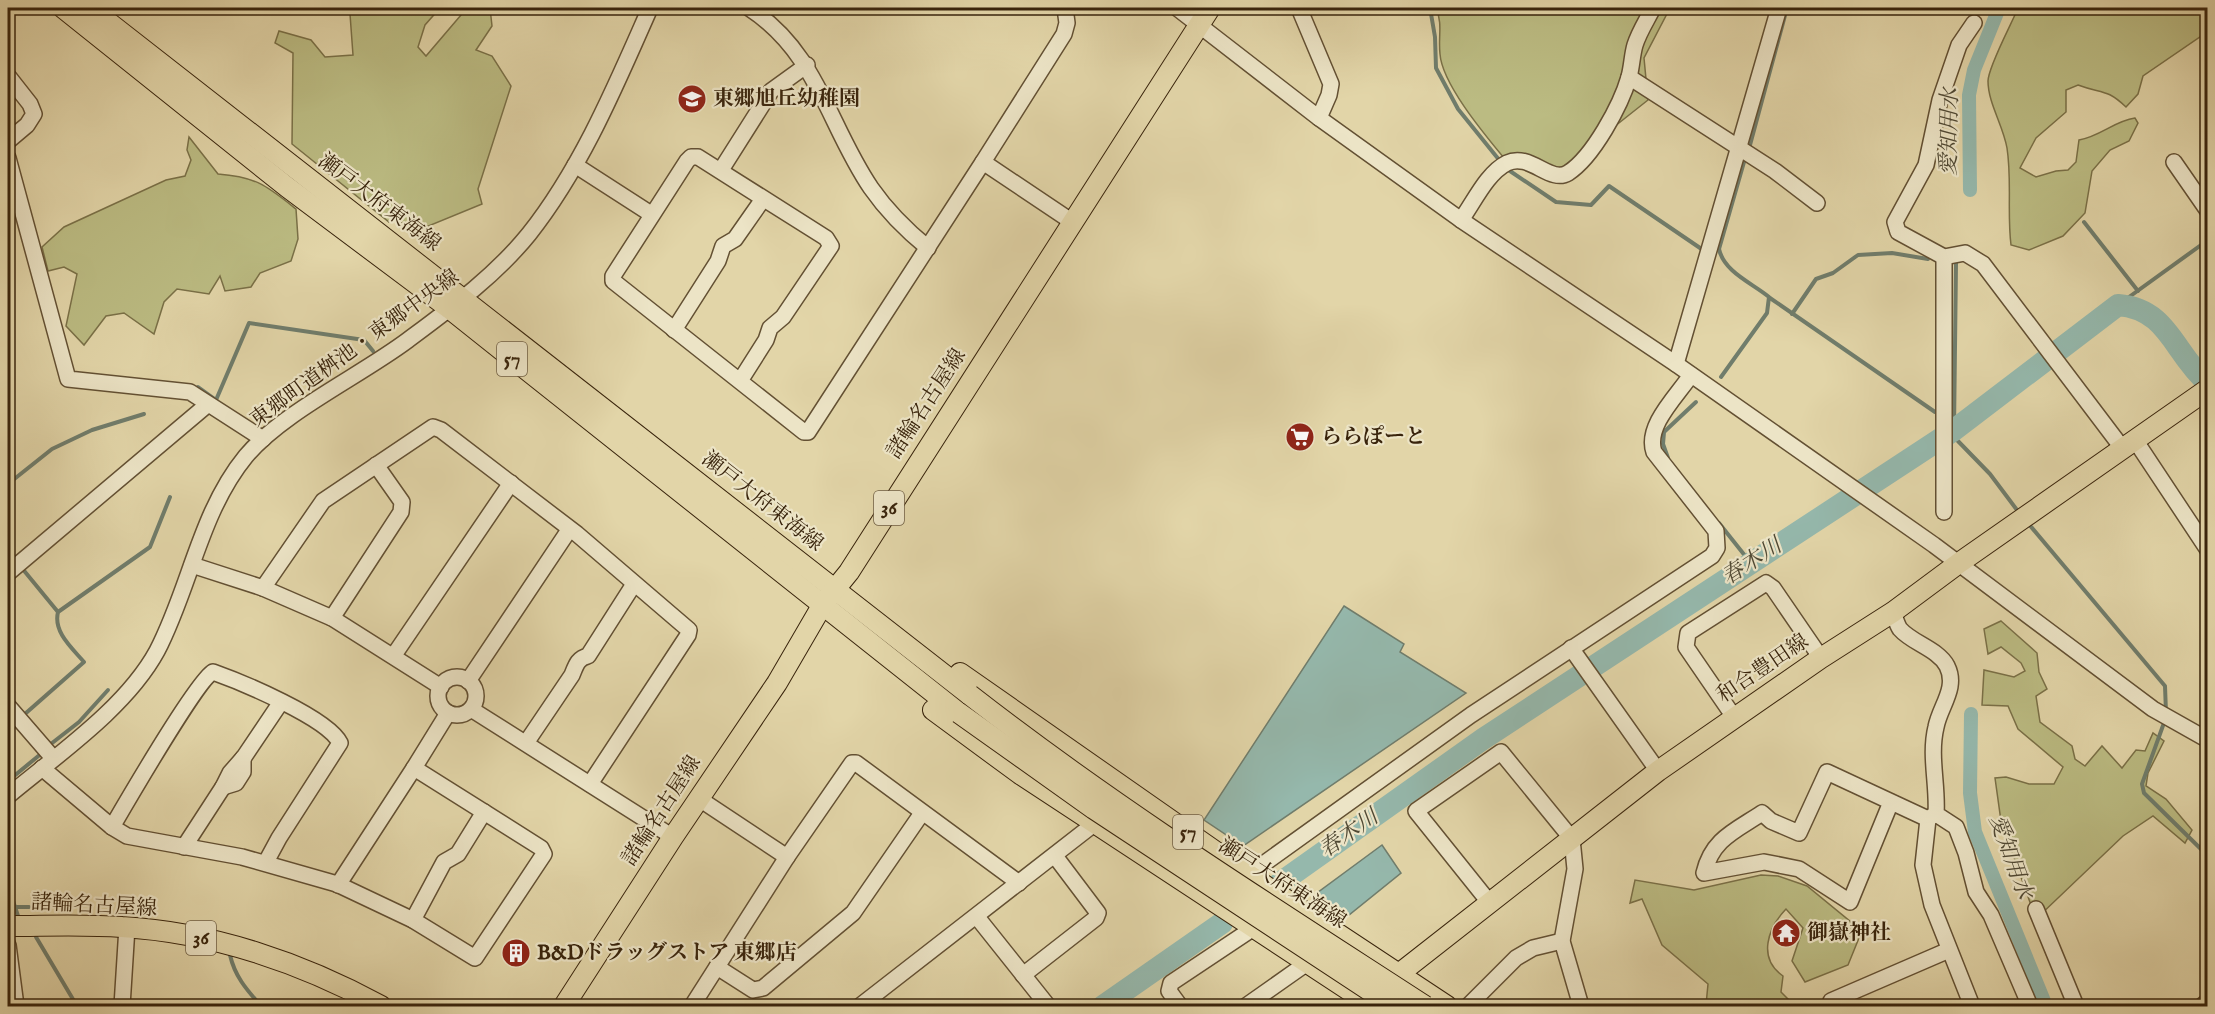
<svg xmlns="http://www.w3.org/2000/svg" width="2215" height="1014" font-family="'IM FELL English','Noto Serif JP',serif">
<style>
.green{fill:#bbbb82;stroke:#7a7047;stroke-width:1.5}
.water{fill:#95b8ac;stroke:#707d6c;stroke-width:1.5}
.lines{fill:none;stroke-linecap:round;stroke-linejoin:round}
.stream{stroke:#707d6c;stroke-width:4}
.canal{stroke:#95b8ac;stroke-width:14}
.river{stroke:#95b8ac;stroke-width:22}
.minor-casing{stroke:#635033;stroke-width:18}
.major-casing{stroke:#39240c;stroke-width:22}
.minor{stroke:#ece4c6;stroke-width:15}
.major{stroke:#e2d5a8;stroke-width:20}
.major-bridge-casing{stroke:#39240c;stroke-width:22;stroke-linecap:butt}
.major-bridge{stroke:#e2d5a8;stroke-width:20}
.labels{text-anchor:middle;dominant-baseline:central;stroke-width:4.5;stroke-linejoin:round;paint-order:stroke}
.shield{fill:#ece4c6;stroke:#6f5e44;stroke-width:1.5}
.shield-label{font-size:20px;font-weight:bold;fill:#39240c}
.poi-label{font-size:21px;font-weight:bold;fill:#39240c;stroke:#ece4c6;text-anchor:start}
.street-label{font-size:21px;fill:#39240c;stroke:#ece4c6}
.water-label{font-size:22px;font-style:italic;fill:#504934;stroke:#ece4c6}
</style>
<rect width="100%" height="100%" fill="#e2d5a8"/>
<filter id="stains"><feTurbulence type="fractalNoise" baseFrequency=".00333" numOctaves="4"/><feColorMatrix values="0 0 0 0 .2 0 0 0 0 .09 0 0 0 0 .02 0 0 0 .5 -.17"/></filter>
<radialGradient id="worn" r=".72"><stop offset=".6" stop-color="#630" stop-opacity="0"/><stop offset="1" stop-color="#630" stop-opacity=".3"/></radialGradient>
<!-- green -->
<g class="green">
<path d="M 354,8 L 440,8 L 425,25 L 418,47 L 426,56 L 467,8 L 490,8 L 492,26 L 476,50 L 492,56 L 511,86 L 478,189 L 482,204 L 414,232 L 396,218 L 389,222 L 292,144 L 293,53 L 275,43 L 279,31 L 311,40 L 325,57 L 353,55 L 350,14 Z"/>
<path d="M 1436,8 L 1670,8 L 1644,58 L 1648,100 L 1562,168 C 1540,165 1527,149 1504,158 C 1485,135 1442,84 1440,54 C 1438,37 1443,24 1436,8 Z"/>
<path d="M 2018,8 L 2208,8 L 2207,32 L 2143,76 L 2138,94 L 2126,107 C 2106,88 2102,94 2078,85 L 2066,90 L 2066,112 L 2036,138 L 2020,168 L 2036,177 L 2056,171 L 2068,170 L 2076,162 L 2079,140 C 2101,136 2114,121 2135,118 L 2138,123 L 2129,141 L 2110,150 L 2092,171 L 2085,213 L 2063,236 L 2029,250 L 2011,245 C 2007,213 2012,180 2007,148 C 2003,125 1988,103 1988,81 C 1988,67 2012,23 2018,8 Z"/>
<path d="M 189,137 L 218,174 C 257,177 267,186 296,209 L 298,239 L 291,261 L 260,273 L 251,287 L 225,291 L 220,276 L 209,294 L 177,289 L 164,302 L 154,334 L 124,313 L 106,316 L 84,345 L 66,326 L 77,274 L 64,267 L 48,271 L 42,247 L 64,227 L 166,180 L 185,176 L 191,160 L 187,150 Z"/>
<path d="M 2001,621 L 2037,653 L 2039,672 L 2047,689 L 2036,696 L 2040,722 L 2072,746 L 2075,759 L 2085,766 L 2102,746 L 2122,768 L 2136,750 L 2145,751 L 2153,733 L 2164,741 L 2148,773 L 2146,786 L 2166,799 L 2192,830 L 2185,843 L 2153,816 L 2123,836 L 2036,919 L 2001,821 L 1995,778 L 2006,777 L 2029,784 L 2054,784 L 2063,767 L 2018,729 L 2008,706 L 1982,705 L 1984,670 L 2014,677 L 2025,671 L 2021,663 L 2001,647 L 1988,654 L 1984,629 Z"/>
<path d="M 1761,875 L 1778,876 L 1807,886 L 1857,927 L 1859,938 L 1848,965 L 1805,982 L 1792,961 L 1803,928 L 1786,909 C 1768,928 1757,958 1783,976 L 1781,992 L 1792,1003 L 1792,1006 L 1709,1006 L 1706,1005 L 1708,984 L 1662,945 L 1642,899 L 1630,903 L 1635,880 L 1694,890 Z"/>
</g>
<!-- water -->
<g class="water">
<path d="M 1344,606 L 1404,644 L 1400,652 L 1466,693 L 1243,846 L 1204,820 Z"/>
<path d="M 1382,845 L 1401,873 L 1344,919 L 1330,911 L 1317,893 Z"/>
</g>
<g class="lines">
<!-- stream -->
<g class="stream">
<path d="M 1430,8 L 1435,37 L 1436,68 L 1458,109 L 1500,161"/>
<path d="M 1750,145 L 1787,8"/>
<path d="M 1507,169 L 1556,202 L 1591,205 L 1609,186 L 1703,250"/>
<path d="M 2084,222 L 2138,291"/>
<path d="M 1956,263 L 1954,430 L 1956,439 L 1990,474 L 2020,514"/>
<path d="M 1770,298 L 1935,412"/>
<path d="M 2118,305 L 2208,240"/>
<path d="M 1792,314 L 1816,279 L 1833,273 L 1858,255 L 1892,253 L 1928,259"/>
<path d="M 1721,377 L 1767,313 L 1769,297 C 1752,283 1724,272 1719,249 L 1744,162"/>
<path d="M 198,387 L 216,400 L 249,323 L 364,340 L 373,351"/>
<path d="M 1668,458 L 1663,444 L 1664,432 L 1696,402"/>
<path d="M 8,484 L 52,449 L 92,430 L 144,414"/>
<path d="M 2027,522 L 2165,686 L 2166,713"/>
<path d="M 1719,523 L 1750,562"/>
<path d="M 8,550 L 17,561"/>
<path d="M 21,567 L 58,612"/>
<path d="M 26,713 L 84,662 C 72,648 53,632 58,612 L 150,547 L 170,497"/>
<path d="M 2165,720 L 2142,784 L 2144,793 L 2208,856"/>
<path d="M 47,747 L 79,722 L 108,690"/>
<path d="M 8,781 L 42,753"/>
<path d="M 8,891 L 11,895 L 18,916"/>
<path d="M 16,907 L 29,907"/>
<path d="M 36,937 L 77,1006"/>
<path d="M 230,955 C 235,977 247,990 261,1006"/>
</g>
<!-- canal -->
<g class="canal">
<path d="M 1970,190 L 1969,95 L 1974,70 L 1999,8"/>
<path d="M 1971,714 L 1970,793 L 1975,832 L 2046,1006"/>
</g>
<!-- river -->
<g class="river">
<path d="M 1280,883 L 1483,739 L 1954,430 L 2118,305 C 2169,309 2173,353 2208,383"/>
<path d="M 1103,1006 L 1222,923"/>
</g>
<!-- minor casing -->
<g class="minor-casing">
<g id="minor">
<path d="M 749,8 C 818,53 828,125 871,188 C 887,211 906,230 928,248"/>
<path d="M 1065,8 L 1067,23 L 1064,34 L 983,162 L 1071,221"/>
<path d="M 1177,8 L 1319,118 L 1461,220 L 1676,364 L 1934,545 L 2153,709 L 2208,740"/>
<path d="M 1299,8 L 1331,84 L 1329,95 L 1319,118"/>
<path d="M 1974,23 L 1959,45 L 1940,100 L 1926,165 L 1895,222 L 1898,232 L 1944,257 L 1965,253 L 1983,264 L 2123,449"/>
<path d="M 8,76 L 30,104 L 34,114 L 27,125 L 8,141"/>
<path d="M 1629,77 L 1775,171 L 1817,203"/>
<path d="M 8,158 L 68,379 L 190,392 L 263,439"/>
<path d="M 2174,162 L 2208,211"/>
<path d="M 575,165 L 651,214"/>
<path d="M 721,170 L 771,91 L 807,65"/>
<path d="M 1461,220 C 1474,202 1487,173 1507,163 C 1530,152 1550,184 1568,173 C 1593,157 1621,105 1629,77 C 1632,66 1632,55 1635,45 C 1639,32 1647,20 1653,8"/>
<path d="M 674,330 L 718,261 L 723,246 L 735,239 L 763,199"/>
<path d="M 1676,364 L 1779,8"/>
<path d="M 740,381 L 766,340 L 770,328 L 783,317 L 831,246 L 826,238 L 698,157 L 691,157 L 687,161 L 613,276 L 613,281 L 804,432 L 808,432 L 983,162"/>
<path d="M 2135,440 L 2208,550"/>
<path d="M 1944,512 L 1944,257"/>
<path d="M 192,565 L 263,588 L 332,618 L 441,687"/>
<path d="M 8,573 L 207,405"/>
<path d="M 263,588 L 323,501 L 433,427 L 441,430 L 577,534 L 689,630 L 688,635 L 590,784"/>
<path d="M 1893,612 C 1895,617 1897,625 1900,629 C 1912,643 1938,649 1947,666 C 1958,688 1940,706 1936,727 C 1929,756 1938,785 1936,814 L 1956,827 L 1966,853 L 1976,892 L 1991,915 L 2030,1006"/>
<path d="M 332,618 L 401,512 L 402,502 L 376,465"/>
<path d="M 1571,648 L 1658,771"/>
<path d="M 394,655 L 511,483"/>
<circle cx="457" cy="696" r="19"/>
<path d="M 468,681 L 569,530"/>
<path d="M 8,706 L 53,758"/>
<path d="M 471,709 L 673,837"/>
<path d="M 1734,717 L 1686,647 L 1688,633 L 1766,583 L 1773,588 L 1821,658"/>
<path d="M 526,743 L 572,675 C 576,665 578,658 588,656 L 634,584"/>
<path d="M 42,768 L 112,827 L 127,836 L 242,857 L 337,884 L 413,920 L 475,958 L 544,854 L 541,848 L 414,768 L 448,713"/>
<path d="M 223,787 L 236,783 L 243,772 L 243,758"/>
<path d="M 8,796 C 57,755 126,708 157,651 C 190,588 200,512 246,456 C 283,412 360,376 408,340 C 451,308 495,276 529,234 C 582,167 616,85 650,8"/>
<path d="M 698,798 L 787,857"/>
<path d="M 1891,802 L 1850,902 L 1799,869 L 1764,862 L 1704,873 C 1712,839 1735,831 1762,813 L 1771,821 L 1799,833 L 1827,772 L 1928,819"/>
<path d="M 1934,815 L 1928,819 L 1923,865 L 1932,905 L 1972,1006"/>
<path d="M 112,827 C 126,803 198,679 213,672 C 241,682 328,718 340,743 L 279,838 L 266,862"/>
<path d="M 184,847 L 223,787 L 230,773 L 244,757 L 281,702"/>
<path d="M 1241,880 L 1471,715 L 1712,556 L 1717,548 L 1716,531 L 1654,452 C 1645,426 1677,396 1691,375"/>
<path d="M 338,885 L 414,768"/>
<path d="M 1489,902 L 1416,811 L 1501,752 L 1572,839 L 1575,869 L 1562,941 L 1581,1006"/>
<path d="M 2036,909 L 2076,1006"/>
<path d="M 977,917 L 1048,1006"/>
<path d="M 413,920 L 444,862 L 458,854 L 484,812"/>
<path d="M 8,945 L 16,1006"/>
<path d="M 717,967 L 753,990 L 763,988 L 853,913 L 922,813"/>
<path d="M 1023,975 L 1096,918 L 1098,913 L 1055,856"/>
<path d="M 122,1006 L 127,927"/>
<path d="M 692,1006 L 787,857 L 852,763 L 856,763 L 1019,883"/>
<path d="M 860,1006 L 1103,817"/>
<path d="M 1180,1006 L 1169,991 L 1171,983 L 1252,929"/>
<path d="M 1246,1006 L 1307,963"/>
<path d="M 1468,1006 L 1516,958 L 1533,948 L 1562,941"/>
<path d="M 1833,1006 L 1831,1001 L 1949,950"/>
<path d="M 2202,1006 L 2208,1001"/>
</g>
</g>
<!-- major casing -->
<g class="major-casing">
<g id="major">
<path d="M 63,8 L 287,187 L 450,309 L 959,713"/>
<path d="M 90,8 L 970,695"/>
<path d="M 960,673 L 1249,875 L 1447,1006"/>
<path d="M 933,710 L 1020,774 L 1373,1006"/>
<path d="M 8,926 C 45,926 84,924 122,927 C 212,932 302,963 381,1006"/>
<path d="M 564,1006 L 673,837 L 777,683 L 823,604 L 849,572 L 1210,8"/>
<path d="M 1358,1006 L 1658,771 L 1821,658 L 1893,612 L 1959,563 L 2208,389"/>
</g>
</g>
<!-- minor -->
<use href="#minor" class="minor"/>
<!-- major -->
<use href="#major" class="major"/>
<!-- major-bridge casing -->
<g class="major-bridge-casing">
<g id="major-bridge">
<path d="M 970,695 C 1115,808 1271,906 1425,1006"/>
<path d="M 959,713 L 1094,809 L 1393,1006"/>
</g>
</g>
<!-- major-bridge -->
<use href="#major-bridge" class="major-bridge"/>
</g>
<!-- icons -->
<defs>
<g id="school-disc" transform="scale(1.5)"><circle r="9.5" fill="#8f2418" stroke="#ece4c6"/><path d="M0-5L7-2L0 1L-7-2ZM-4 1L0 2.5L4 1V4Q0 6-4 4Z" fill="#fff"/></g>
<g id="supermarket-disc" transform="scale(1.5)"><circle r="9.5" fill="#8f2418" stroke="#ece4c6"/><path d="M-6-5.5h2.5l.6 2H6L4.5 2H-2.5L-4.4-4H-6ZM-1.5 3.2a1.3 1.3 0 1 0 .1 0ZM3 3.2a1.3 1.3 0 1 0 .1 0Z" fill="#fff"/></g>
<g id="temple-disc" transform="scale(1.5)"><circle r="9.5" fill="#8f2418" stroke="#ece4c6"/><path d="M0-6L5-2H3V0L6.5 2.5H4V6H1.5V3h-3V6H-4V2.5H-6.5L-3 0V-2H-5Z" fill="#fff"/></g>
<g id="building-disc" transform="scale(1.5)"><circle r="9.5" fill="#8f2418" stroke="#ece4c6"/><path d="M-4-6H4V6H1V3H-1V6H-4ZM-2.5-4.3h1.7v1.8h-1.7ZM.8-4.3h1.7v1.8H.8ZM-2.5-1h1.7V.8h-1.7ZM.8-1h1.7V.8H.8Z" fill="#fff"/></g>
</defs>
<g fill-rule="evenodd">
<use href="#school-disc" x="692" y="99"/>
<use href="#supermarket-disc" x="1300" y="437"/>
<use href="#temple-disc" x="1786" y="933"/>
<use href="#building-disc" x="516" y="953"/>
</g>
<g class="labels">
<!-- shield labels -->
<g class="shield">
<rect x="497" y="342" width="30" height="34" rx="4.5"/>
<rect x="874" y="491" width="30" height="34" rx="4.5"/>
<rect x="1173" y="815" width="30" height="34" rx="4.5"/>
<rect x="186" y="921" width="30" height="34" rx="4.5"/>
</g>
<g class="shield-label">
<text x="512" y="359">57</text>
<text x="889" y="508">36</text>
<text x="1188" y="832">57</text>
<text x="201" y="938">36</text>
</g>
<!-- poi labels -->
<g class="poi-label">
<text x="713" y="99">東郷旭丘幼稚園</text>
<text x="1321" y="437">ららぽーと</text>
<text x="1807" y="933">御嶽神社</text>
<text x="537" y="953">B&amp;Dドラッグストア 東郷店</text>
</g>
<!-- street labels -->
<g class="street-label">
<text transform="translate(379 203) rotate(37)">瀬戸大府東海線</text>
<text transform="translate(355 349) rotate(-36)">東郷町道桝池・東郷中央線</text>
<text transform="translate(927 404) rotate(-57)">諸輪名古屋線</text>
<text transform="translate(762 502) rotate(38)">瀬戸大府東海線</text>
<text transform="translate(1763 669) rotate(-34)">和合豊田線</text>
<text transform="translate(662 811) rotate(-57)">諸輪名古屋線</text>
<text transform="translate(1282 884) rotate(33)">瀬戸大府東海線</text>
<text transform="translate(94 906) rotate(3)">諸輪名古屋線</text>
</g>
<!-- water labels -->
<g class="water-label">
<text transform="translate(1950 132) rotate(-89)">愛知用水</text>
<text transform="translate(1752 562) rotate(-33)">春木川</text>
<text transform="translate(1349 834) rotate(-35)">春木川</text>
<text transform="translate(2010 857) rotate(70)">愛知用水</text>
</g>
</g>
<!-- margin -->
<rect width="2215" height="1014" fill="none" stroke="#e2d5a8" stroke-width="30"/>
<rect x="9" y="9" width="2197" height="996" fill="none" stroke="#39240c" stroke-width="3"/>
<rect x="15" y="15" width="2185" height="984" fill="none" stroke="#39240c" stroke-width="1.5"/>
<rect width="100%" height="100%" filter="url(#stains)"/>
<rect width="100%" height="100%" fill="url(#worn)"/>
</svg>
